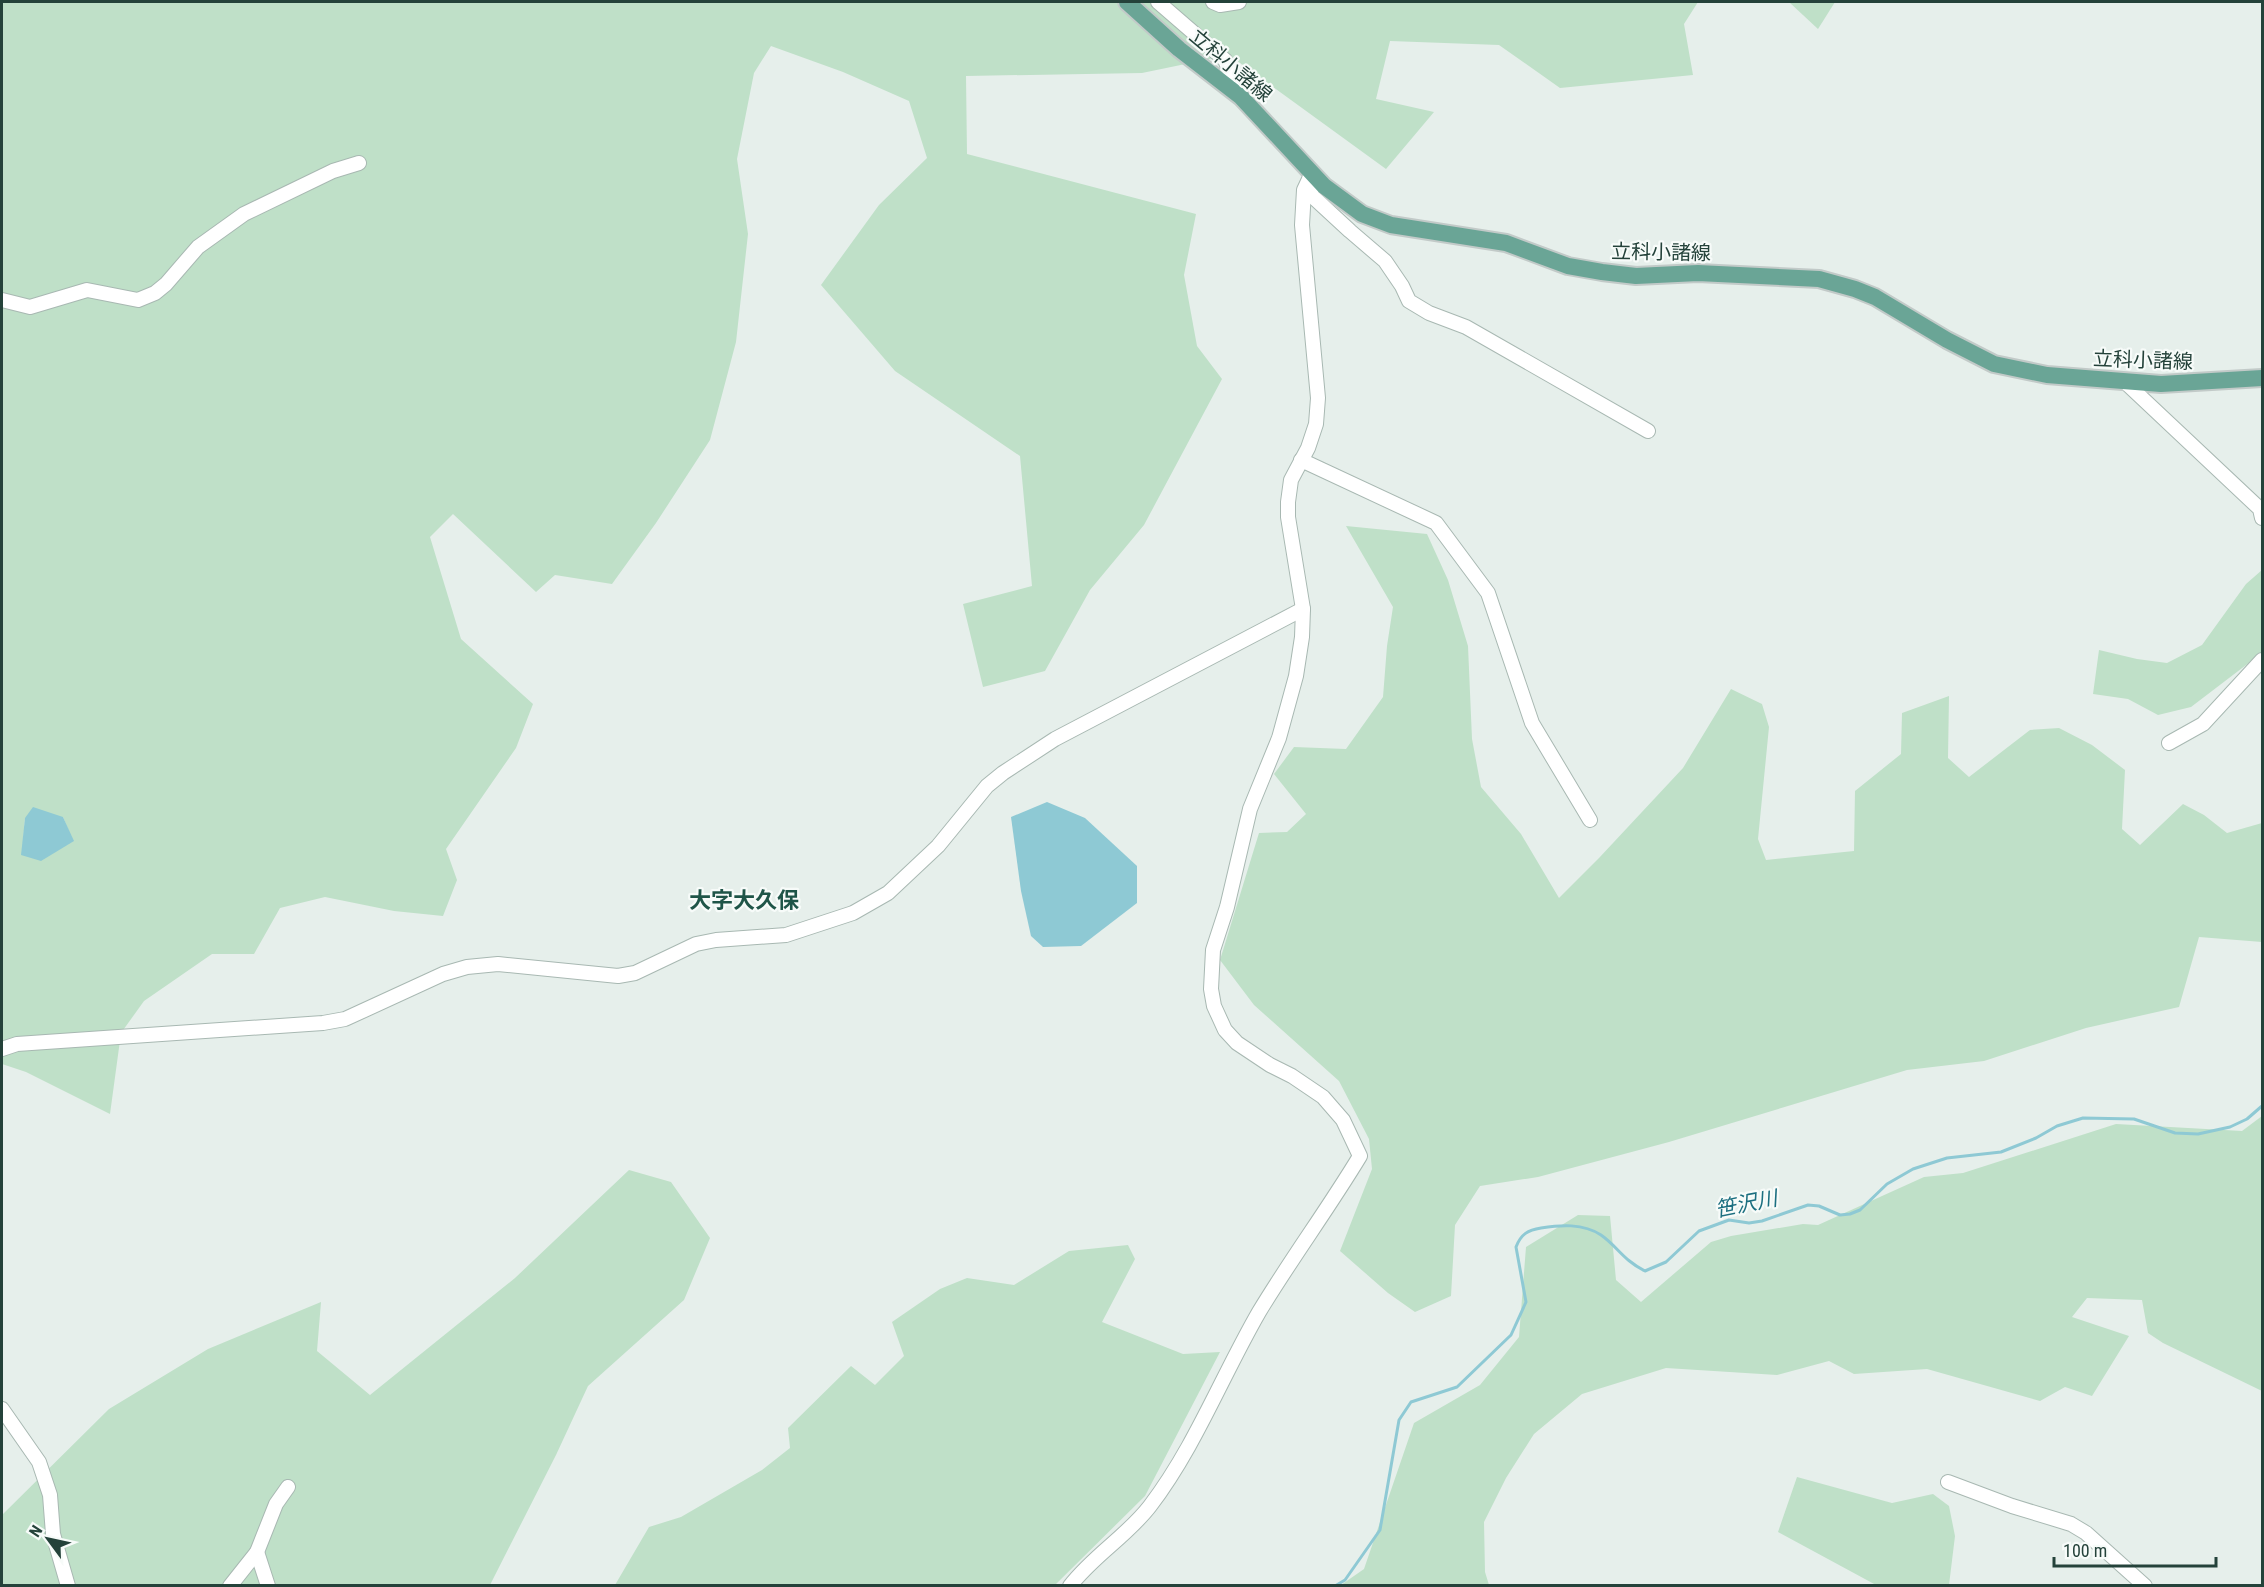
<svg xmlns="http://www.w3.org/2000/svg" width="2264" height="1587" font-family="'Roboto Condensed','Noto Sans JP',sans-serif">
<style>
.green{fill:#bfe0c8;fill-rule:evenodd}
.water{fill:#8ec9d4}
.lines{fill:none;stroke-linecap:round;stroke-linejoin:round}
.stream{stroke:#8ec9d4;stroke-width:3}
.minor-casing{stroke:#a8b8b2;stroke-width:16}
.major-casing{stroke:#c2cac8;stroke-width:20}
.minor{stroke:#fff;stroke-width:14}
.major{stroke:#6aa596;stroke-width:16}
.labels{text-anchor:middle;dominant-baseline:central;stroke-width:4.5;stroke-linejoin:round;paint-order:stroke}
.street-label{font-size:20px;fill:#24423a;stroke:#f7fbf9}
.water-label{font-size:21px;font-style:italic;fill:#1c6f80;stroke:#f7fbf9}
.quarter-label{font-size:22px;font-weight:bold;fill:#1f5548;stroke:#f7fbf9}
</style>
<rect width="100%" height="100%" fill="#e6efeb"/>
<!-- green -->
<g class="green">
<path d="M 2,2 L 1698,2 L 1684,24 L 1693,75 L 1560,88 L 1499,45 L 1390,41 L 1376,99 L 1434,112 L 1386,169 L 1229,55 L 1142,73 L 966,76 L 967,154 L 1196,214 L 1184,275 L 1197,346 L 1222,379 L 1144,525 L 1090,590 L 1045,671 L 983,687 L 963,604 L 1032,586 L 1020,456 L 895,371 L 821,285 L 879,205 L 927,158 L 909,101 L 843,72 L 771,46 L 754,73 L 737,159 L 748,234 L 736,342 L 710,440 L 656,523 L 612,584 L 555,575 L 536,592 L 453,514 L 430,537 L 461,639 L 533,704 L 516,748 L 446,849 L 457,880 L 443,916 L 394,911 L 325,897 L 280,908 L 254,954 L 212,954 L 144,1001 L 121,1033 L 110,1114 L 26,1072 L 2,1064 ZM 63,817 L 73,841 L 22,855 L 25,818 Z"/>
<path d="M 1789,2 L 1835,2 L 1818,29 Z"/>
<path d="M 1346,526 L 1427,534 L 1448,580 L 1468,646 L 1472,739 L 1481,787 L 1521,834 L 1559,898 L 1599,858 L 1683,768 L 1731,689 L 1762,704 L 1769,727 L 1758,839 L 1766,860 L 1854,851 L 1855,791 L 1901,754 L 1902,713 L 1949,696 L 1948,758 L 1969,777 L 2030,730 L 2059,728 L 2092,745 L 2125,770 L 2122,829 L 2140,845 L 2183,804 L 2204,815 L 2227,833 L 2262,823 L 2262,942 L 2199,937 L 2179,1007 L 2086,1028 L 1984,1061 L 1907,1070 L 1669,1142 L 1538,1177 L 1480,1186 L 1455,1225 L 1451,1296 L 1415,1312 L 1388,1293 L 1340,1251 L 1372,1169 L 1369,1139 L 1339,1081 L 1254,1005 L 1220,960 L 1259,833 L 1287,832 L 1306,814 L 1274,774 L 1294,747 L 1346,749 L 1383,697 L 1387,646 L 1393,607 Z"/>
<path d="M 2262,570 L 2262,657 L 2250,662 L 2191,707 L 2158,715 L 2128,699 L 2093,694 L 2099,650 L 2137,659 L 2167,663 L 2202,645 L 2246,584 Z"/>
<path d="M 2262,1116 L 2262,1391 L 2163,1343 L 2148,1333 L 2142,1300 L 2087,1298 L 2072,1317 L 2129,1336 L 2092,1396 L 2065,1387 L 2040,1401 L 1927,1369 L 1854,1374 L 1829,1361 L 1777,1375 L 1666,1368 L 1582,1394 L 1534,1434 L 1506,1478 L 1484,1522 L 1485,1572 L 1489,1585 L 1341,1585 L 1364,1569 L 1414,1423 L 1480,1385 L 1519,1337 L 1526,1247 L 1578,1215 L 1610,1216 L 1616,1280 L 1641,1302 L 1711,1242 L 1731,1236 L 1803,1224 L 1818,1225 L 1924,1177 L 1963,1173 L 2116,1124 L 2242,1131 Z"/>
<path d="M 629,1170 L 671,1182 L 710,1238 L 684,1300 L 588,1386 L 556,1455 L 490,1585 L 2,1586 L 2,1515 L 109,1409 L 208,1349 L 321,1302 L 317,1351 L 370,1395 L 515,1278 Z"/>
<path d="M 1128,1245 L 1135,1259 L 1102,1322 L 1183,1354 L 1220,1352 L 1145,1496 L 1055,1585 L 615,1585 L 649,1527 L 681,1517 L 762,1470 L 790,1448 L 788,1428 L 851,1366 L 875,1385 L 904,1356 L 892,1322 L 940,1289 L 967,1278 L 1014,1285 L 1069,1251 Z"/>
<path d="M 1797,1477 L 1892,1503 L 1933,1494 L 1949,1506 L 1955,1536 L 1949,1585 L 1876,1585 L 1778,1532 Z"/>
</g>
<!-- water -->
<g class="water">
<path d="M 1047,802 L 1085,818 L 1137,866 L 1137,903 L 1081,946 L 1043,947 L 1031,936 L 1021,891 L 1011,817 Z"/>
<path d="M 33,807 L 63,817 L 74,841 L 41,861 L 21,855 L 25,818 Z"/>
</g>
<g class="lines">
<!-- stream -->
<path class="stream" d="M 1335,1586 L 1345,1580 L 1380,1530 L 1399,1420 L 1411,1402 L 1457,1387 L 1511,1335 L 1526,1302 L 1516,1247 C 1521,1234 1528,1230 1541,1228 C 1560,1225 1583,1223 1601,1235 C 1618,1247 1623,1260 1645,1271 L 1666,1262 L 1699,1231 L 1729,1220 L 1749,1223 L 1762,1221 L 1808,1205 L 1819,1206 L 1840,1215 L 1850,1214 L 1860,1210 L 1887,1184 L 1913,1169 L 1947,1158 L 2001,1152 L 2036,1138 L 2057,1126 L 2083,1118 L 2134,1119 L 2175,1133 L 2198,1134 L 2230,1127 L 2247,1119 L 2262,1106"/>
<!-- minor casing -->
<g class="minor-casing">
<g id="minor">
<path d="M 1158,2 L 1225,60 L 1241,97"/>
<path d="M 1213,2 L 1220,5 L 1239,2"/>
<path d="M 1312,179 L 1311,195 L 1350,231 L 1385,261 L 1402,286 L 1409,301 L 1429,313 L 1466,327 L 1648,431"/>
<path d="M 2,300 L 30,307 L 87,290 L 138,300 L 155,293 L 166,284 L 198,247 L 244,214 L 333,171 L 359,163"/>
<path d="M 2125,382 L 2260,509 L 2262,518"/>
<path d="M 1301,460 L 1436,523 L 1488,593 L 1532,723 L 1590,820"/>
<path d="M 2169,743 L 2203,724 L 2262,660"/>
<path d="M 2,1049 L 17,1044 L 323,1023 L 345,1019 L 443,974 L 467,967 L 498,964 L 618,976 L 635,973 L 696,944 L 716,940 L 786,935 L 853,913 L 888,893 L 938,846 L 987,786 L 1003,773 L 1055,739 L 1303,609"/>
<path d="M 2,1409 L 39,1462 L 50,1495 L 53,1534 L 68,1586"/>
<path d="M 1948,1482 L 2012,1506 L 2071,1524 L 2086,1533 L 2145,1586"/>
<path d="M 257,1552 L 268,1586"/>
<path d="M 230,1586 L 257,1552 L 276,1504 L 288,1487"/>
<path d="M 1070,1586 C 1094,1555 1127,1536 1150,1506 C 1195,1447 1222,1376 1259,1312 C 1291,1259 1328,1209 1360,1156 L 1343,1120 L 1323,1097 L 1292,1076 L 1270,1065 L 1237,1043 L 1225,1030 L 1214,1006 L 1211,989 L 1213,950 L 1227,907 L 1250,809 L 1279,738 L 1296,676 L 1302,637 L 1303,609 L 1288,517 L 1288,502 L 1291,480 L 1308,448 L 1316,424 L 1318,398 L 1302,225 L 1304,190 L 1312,173"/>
</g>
</g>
<!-- major casing -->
<g class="major-casing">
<path id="major" d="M 1127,2 L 1179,49 L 1241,97 L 1324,186 L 1362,214 L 1391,225 L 1506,243 L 1568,266 L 1602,272 L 1636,276 L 1698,273 L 1819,279 L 1855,289 L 1875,297 L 1947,340 L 1994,364 L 2047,375 L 2161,384 L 2262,378"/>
</g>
<!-- minor -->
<use href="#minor" class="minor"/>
<!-- major -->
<use href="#major" class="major"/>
</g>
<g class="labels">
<!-- street labels -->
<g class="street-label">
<text transform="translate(1231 65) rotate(40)">立科小諸線</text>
<text transform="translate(1661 252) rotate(1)">立科小諸線</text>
<text transform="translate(2143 360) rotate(2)">立科小諸線</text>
</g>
<!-- water labels -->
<g class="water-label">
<text transform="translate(1746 1204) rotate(-11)">笹沢川</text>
</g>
<!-- quarter labels -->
<g class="quarter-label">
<text x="744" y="900">大字大久保</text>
</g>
</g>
<!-- border -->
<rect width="2264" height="1587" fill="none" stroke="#24423a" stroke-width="6"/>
<!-- north arrow -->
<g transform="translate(48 1539) rotate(303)" stroke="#f7fbf9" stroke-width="4.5" paint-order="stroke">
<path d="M0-4.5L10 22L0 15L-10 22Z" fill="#24423a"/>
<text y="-9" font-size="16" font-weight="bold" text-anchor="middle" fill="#24423a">N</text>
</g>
<!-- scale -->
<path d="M2054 1557v9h162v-9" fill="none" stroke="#24423a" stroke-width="3"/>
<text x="2063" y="1557" font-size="18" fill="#24423a" stroke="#f7fbf9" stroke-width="4.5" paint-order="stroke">100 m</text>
</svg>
